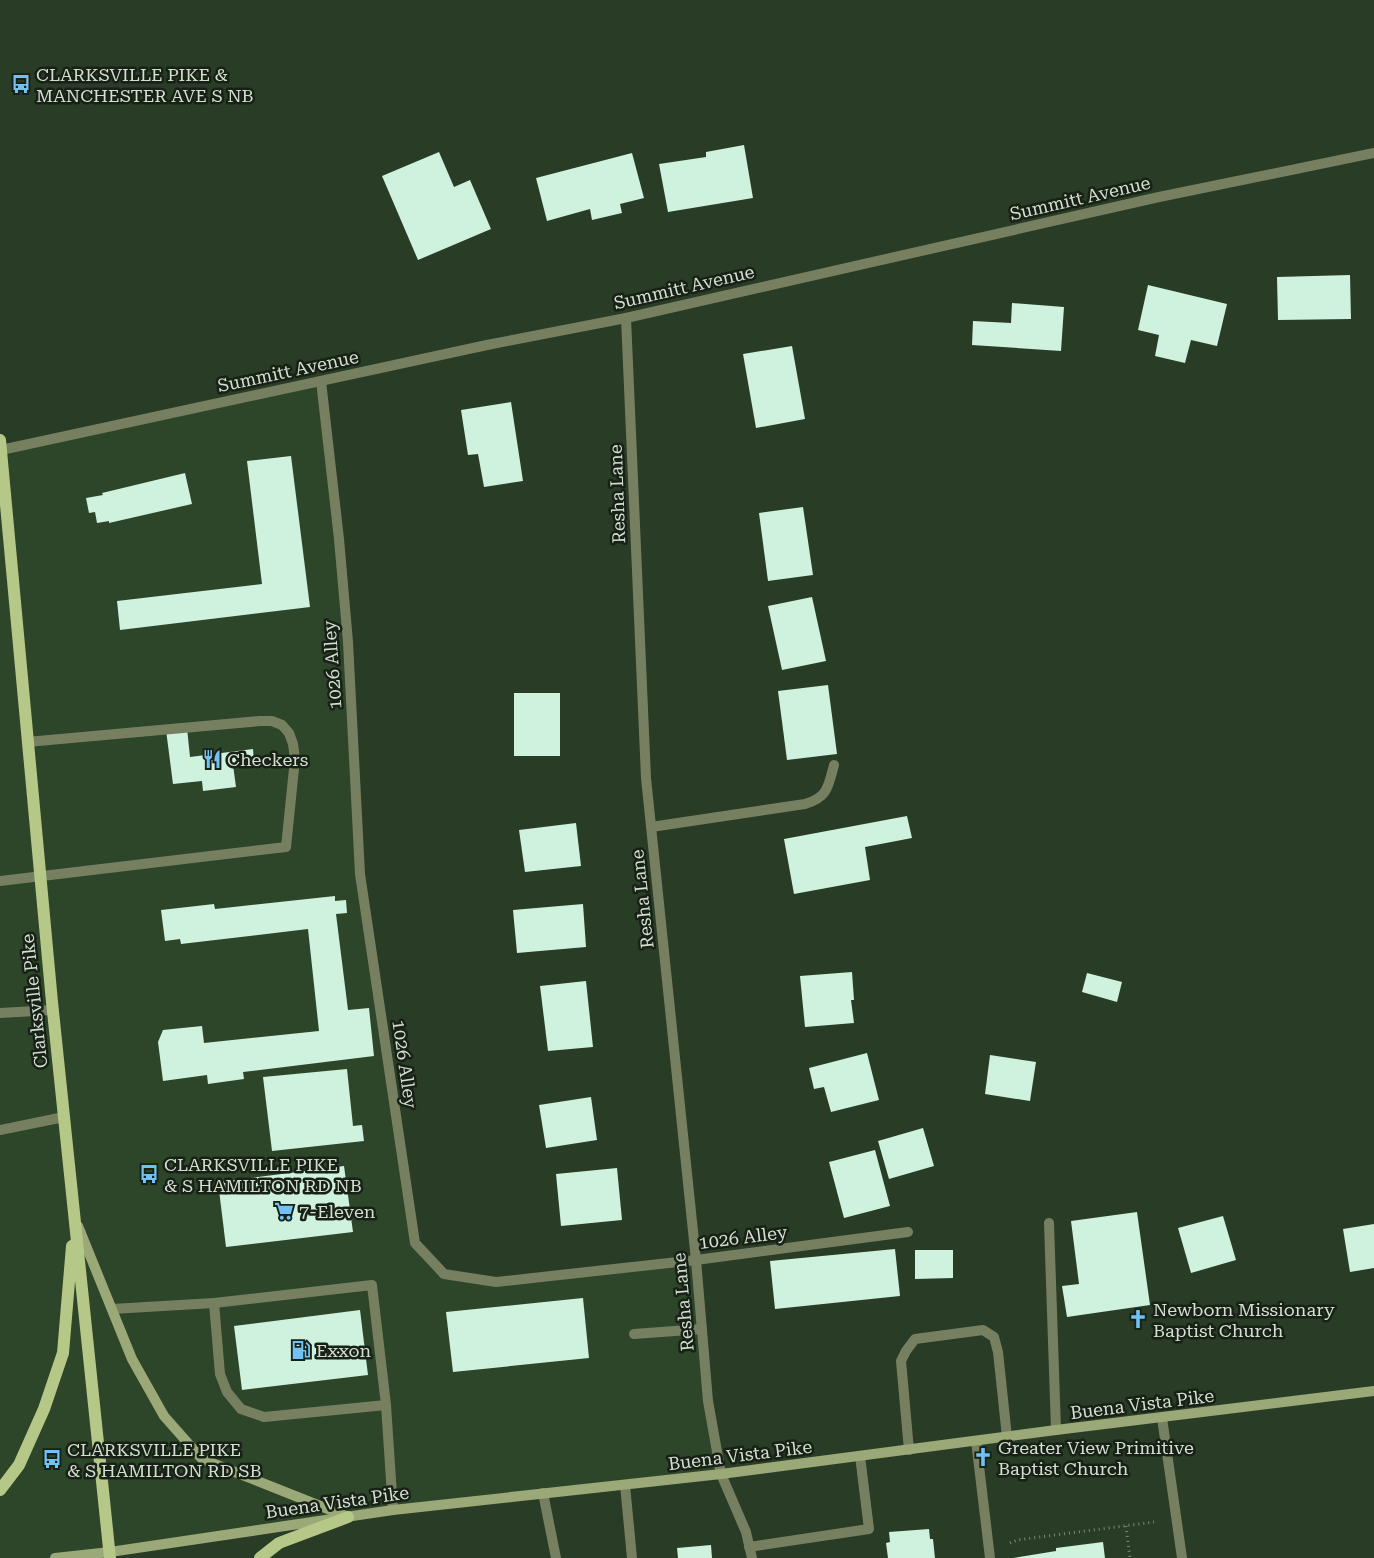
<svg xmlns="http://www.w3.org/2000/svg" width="1374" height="1558" font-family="'Roboto Serif',serif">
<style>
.built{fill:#2d4629}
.building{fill:#cef2dd}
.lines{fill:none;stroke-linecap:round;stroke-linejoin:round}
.path{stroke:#7a8a77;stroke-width:3;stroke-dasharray:1 4;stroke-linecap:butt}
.service{stroke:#777f61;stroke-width:10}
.minor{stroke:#777f61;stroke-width:10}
.secondary{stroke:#9ba877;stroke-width:10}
.primary{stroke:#b6c887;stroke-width:12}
.labels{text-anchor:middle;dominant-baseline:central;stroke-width:5;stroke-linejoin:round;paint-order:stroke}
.poi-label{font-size:18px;fill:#d3dfd0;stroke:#182116;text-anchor:start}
.street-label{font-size:18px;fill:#d3dfd0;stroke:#182116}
</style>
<rect width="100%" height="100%" fill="#293c25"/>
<!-- built -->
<path class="built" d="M 321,381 L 339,539 L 360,874 L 415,1243 L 444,1274 L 496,1282 L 696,1260 L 721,1474 L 393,1510 L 55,1558 L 0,1558 L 0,448 L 1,450 Z"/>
<!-- building -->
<g class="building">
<path d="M 744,145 L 753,198 L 668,212 L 659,164 L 706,157 L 706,152 Z"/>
<path d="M 439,152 L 454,187 L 470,180 L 491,229 L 418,260 L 382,176 Z"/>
<path d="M 632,153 L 644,198 L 620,204 L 622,213 L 592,220 L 590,209 L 547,221 L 536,178 Z"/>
<path d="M 1350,275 L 1351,319 L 1278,320 L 1277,277 Z"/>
<path d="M 1148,285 L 1227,304 L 1217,346 L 1191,340 L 1185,363 L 1155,356 L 1159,335 L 1138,330 Z"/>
<path d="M 1012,303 L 1064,307 L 1061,351 L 972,345 L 973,321 L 1011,323 Z"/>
<path d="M 792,346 L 805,419 L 756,428 L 743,354 Z"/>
<path d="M 511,402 L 523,481 L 484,487 L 478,454 L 468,455 L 461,410 Z"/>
<path d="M 291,456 L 310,607 L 120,630 L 117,601 L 262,584 L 247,461 Z"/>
<path d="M 185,473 L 192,504 L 109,523 L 109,521 L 97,523 L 95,512 L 89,513 L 86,498 L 103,495 L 102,493 Z"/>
<path d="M 803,507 L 813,575 L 768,581 L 759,513 Z"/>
<path d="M 812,597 L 826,661 L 782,670 L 768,606 Z"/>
<path d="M 828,685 L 837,754 L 787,760 L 778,691 Z"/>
<rect x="514" y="693" width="46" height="63"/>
<path d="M 187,728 L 190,757 L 253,749 L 254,762 L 233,765 L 236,787 L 203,791 L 202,781 L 173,784 L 166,730 Z"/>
<path d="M 907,816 L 912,838 L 865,847 L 870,880 L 794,894 L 784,839 Z"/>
<path d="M 576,823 L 581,866 L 525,872 L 519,830 Z"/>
<path d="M 335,896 L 335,901 L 346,900 L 347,913 L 336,914 L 348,1010 L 369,1008 L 374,1056 L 243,1072 L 244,1079 L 208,1084 L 207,1075 L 163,1081 L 158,1042 L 163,1030 L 202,1026 L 204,1043 L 319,1031 L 308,929 L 181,944 L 180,939 L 165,941 L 161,910 L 214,904 L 215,909 Z"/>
<path d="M 583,904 L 586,947 L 517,953 L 513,910 Z"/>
<path d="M 852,972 L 854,1000 L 851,1000 L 854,1023 L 805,1027 L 800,976 Z"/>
<path d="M 1087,973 L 1122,982 L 1117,1002 L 1082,992 Z"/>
<path d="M 586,981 L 593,1047 L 548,1051 L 540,986 Z"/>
<path d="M 867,1053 L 879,1100 L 831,1112 L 824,1087 L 814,1089 L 809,1068 Z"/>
<path d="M 990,1055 L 1036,1062 L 1030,1101 L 985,1094 Z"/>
<path d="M 347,1069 L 353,1126 L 362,1125 L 364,1141 L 272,1151 L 263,1077 Z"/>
<path d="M 591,1097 L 597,1140 L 546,1148 L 539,1105 Z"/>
<path d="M 923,1128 L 934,1166 L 889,1179 L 878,1141 Z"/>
<path d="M 875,1150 L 890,1206 L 844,1218 L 829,1162 Z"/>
<path d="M 344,1166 L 353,1232 L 226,1247 L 218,1182 Z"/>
<path d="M 617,1168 L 622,1220 L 561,1226 L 556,1174 Z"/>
<path d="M 1137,1212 L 1150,1305 L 1067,1317 L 1062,1286 L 1079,1284 L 1071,1221 Z"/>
<path d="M 1223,1216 L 1236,1260 L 1191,1273 L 1178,1228 Z"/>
<path d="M 1374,1224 L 1374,1268 L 1350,1272 L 1343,1229 Z"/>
<path d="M 895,1249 L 900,1296 L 775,1309 L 770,1261 Z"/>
<path d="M 915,1250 L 953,1250 L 953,1278 L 915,1279 Z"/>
<path d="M 583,1298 L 589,1358 L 453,1372 L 446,1312 Z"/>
<path d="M 360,1310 L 368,1375 L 242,1390 L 234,1326 Z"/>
<path d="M 929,1529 L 930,1539 L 933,1539 L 935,1558 L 888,1558 L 886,1543 L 890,1542 L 889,1532 Z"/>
<path d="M 1103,1542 L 1105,1558 L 1013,1558 L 1056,1551 L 1056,1548 Z"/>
<path d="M 711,1545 L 712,1558 L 678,1558 L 677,1548 Z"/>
</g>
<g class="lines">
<!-- path -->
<g class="path">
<path d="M 1126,1526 L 1130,1558"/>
<path d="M 1010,1543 L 1017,1540 L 1154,1522"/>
</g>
<!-- service -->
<g class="service">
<path d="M 321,381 L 339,539 L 348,642 L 360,874 L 415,1243 L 444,1274 L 496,1282 L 696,1260 L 908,1232"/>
<path d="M 651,827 L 805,804 C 828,797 828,787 834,765"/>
<path d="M 0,881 L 286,847 L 295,759 L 293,744 L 289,733 L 282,725 L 272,721 L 260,721 L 27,742"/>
<path d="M 0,1013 L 53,1010"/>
<path d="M 0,1130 L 64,1117"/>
<path d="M 1049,1223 L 1056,1430"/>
<path d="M 214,1303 L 220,1374 L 227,1392 L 241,1409 L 264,1417 L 386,1405"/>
<path d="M 112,1309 L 214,1303 L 372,1285 L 386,1405 L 393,1510"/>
<path d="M 634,1334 L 702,1329"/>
<path d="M 1162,1418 L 1182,1558"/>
<path d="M 976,1441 L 990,1558"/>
<path d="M 909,1450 L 901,1361 L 906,1351 L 915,1339 L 983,1330 L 994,1337 L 998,1352 L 1007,1437"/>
<path d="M 721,1474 L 746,1532 L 752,1558"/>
<path d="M 625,1485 L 632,1558"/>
<path d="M 543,1493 L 556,1558"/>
<path d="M 749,1547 L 869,1529 L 860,1456"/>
</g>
<!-- minor -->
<g class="minor">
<path d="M 626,318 L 646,778 L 696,1260 L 708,1401 L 721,1474"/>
<path d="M 1,450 L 487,345 L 626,318 L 1159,197 L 1374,153"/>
</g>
<!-- secondary -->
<g class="secondary">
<path d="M 78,1226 L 132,1359 L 164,1416 L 202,1459 L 348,1517"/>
<path d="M 55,1558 L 110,1552 L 393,1510 L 721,1474 L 1056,1430 L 1374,1391"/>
</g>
<!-- primary -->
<g class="primary">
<path d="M 0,440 L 52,1002 L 110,1558"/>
<path d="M 0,1490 L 19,1465 L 44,1409 L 63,1353 L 72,1246"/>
<path d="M 260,1558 L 279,1543 L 348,1517"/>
</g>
</g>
<!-- icons -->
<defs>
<g id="bus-bare" transform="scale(1.5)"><path d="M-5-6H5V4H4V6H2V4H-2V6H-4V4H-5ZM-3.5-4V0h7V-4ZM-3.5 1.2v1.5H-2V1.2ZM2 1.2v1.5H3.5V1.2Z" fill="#71c1f5" stroke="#182116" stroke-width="2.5" paint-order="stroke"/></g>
<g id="restaurant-bare" transform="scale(1.5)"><path d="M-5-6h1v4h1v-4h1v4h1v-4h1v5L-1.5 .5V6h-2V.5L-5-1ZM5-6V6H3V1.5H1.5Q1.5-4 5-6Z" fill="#71c1f5" stroke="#182116" stroke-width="2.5" paint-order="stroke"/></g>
<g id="supermarket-bare" transform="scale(1.5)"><path d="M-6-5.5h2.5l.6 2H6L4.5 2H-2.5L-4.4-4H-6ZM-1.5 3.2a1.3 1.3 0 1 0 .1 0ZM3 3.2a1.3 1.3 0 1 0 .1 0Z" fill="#71c1f5" stroke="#182116" stroke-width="2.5" paint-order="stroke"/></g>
<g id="church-bare" transform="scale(1.5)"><path d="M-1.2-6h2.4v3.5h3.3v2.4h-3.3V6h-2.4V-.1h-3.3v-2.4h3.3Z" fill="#71c1f5" stroke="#182116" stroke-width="2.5" paint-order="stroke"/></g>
<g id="fuel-bare" transform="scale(1.5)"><path d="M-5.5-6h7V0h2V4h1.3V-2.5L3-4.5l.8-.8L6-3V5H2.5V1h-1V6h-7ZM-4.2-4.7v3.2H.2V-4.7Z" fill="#71c1f5" stroke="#182116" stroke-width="2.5" paint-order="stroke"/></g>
</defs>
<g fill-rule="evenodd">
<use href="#bus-bare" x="21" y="84"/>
<use href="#restaurant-bare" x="212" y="759"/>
<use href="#bus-bare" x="149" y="1174"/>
<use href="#supermarket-bare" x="284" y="1211"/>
<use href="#church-bare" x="1138" y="1319"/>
<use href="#fuel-bare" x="301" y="1350"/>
<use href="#church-bare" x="983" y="1457"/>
<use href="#bus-bare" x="52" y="1459"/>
</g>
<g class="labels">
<!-- poi labels -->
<g class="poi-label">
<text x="36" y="74">CLARKSVILLE PIKE &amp;<tspan x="36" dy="21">MANCHESTER AVE S NB</tspan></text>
<text x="227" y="759">Checkers</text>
<text x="164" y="1164">CLARKSVILLE PIKE<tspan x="164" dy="21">&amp; S HAMILTON RD NB</tspan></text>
<text x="299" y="1211">7-Eleven</text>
<text x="1153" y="1309">Newborn Missionary<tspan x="1153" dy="21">Baptist Church</tspan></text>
<text x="316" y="1350">Exxon</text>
<text x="998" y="1447">Greater View Primitive<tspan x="998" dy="21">Baptist Church</tspan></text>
<text x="67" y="1449">CLARKSVILLE PIKE<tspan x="67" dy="21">&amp; S HAMILTON RD SB</tspan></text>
</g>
<!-- street labels -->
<g class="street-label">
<text transform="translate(1080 198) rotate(-13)">Summitt Avenue</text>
<text transform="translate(684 287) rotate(-13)">Summitt Avenue</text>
<text transform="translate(288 371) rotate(-12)">Summitt Avenue</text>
<text transform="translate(617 494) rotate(-92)">Resha Lane</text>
<text transform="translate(332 665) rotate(-94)">1026 Alley</text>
<text transform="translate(642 899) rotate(-96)">Resha Lane</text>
<text transform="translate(34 1001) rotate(-96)">Clarksville Pike</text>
<text transform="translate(405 1064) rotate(82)">1026 Alley</text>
<text transform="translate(743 1237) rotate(-7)">1026 Alley</text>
<text transform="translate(683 1302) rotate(-95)">Resha Lane</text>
<text transform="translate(1142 1404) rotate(-7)">Buena Vista Pike</text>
<text transform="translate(740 1455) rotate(-7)">Buena Vista Pike</text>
<text transform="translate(337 1502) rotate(-8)">Buena Vista Pike</text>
</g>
</g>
</svg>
